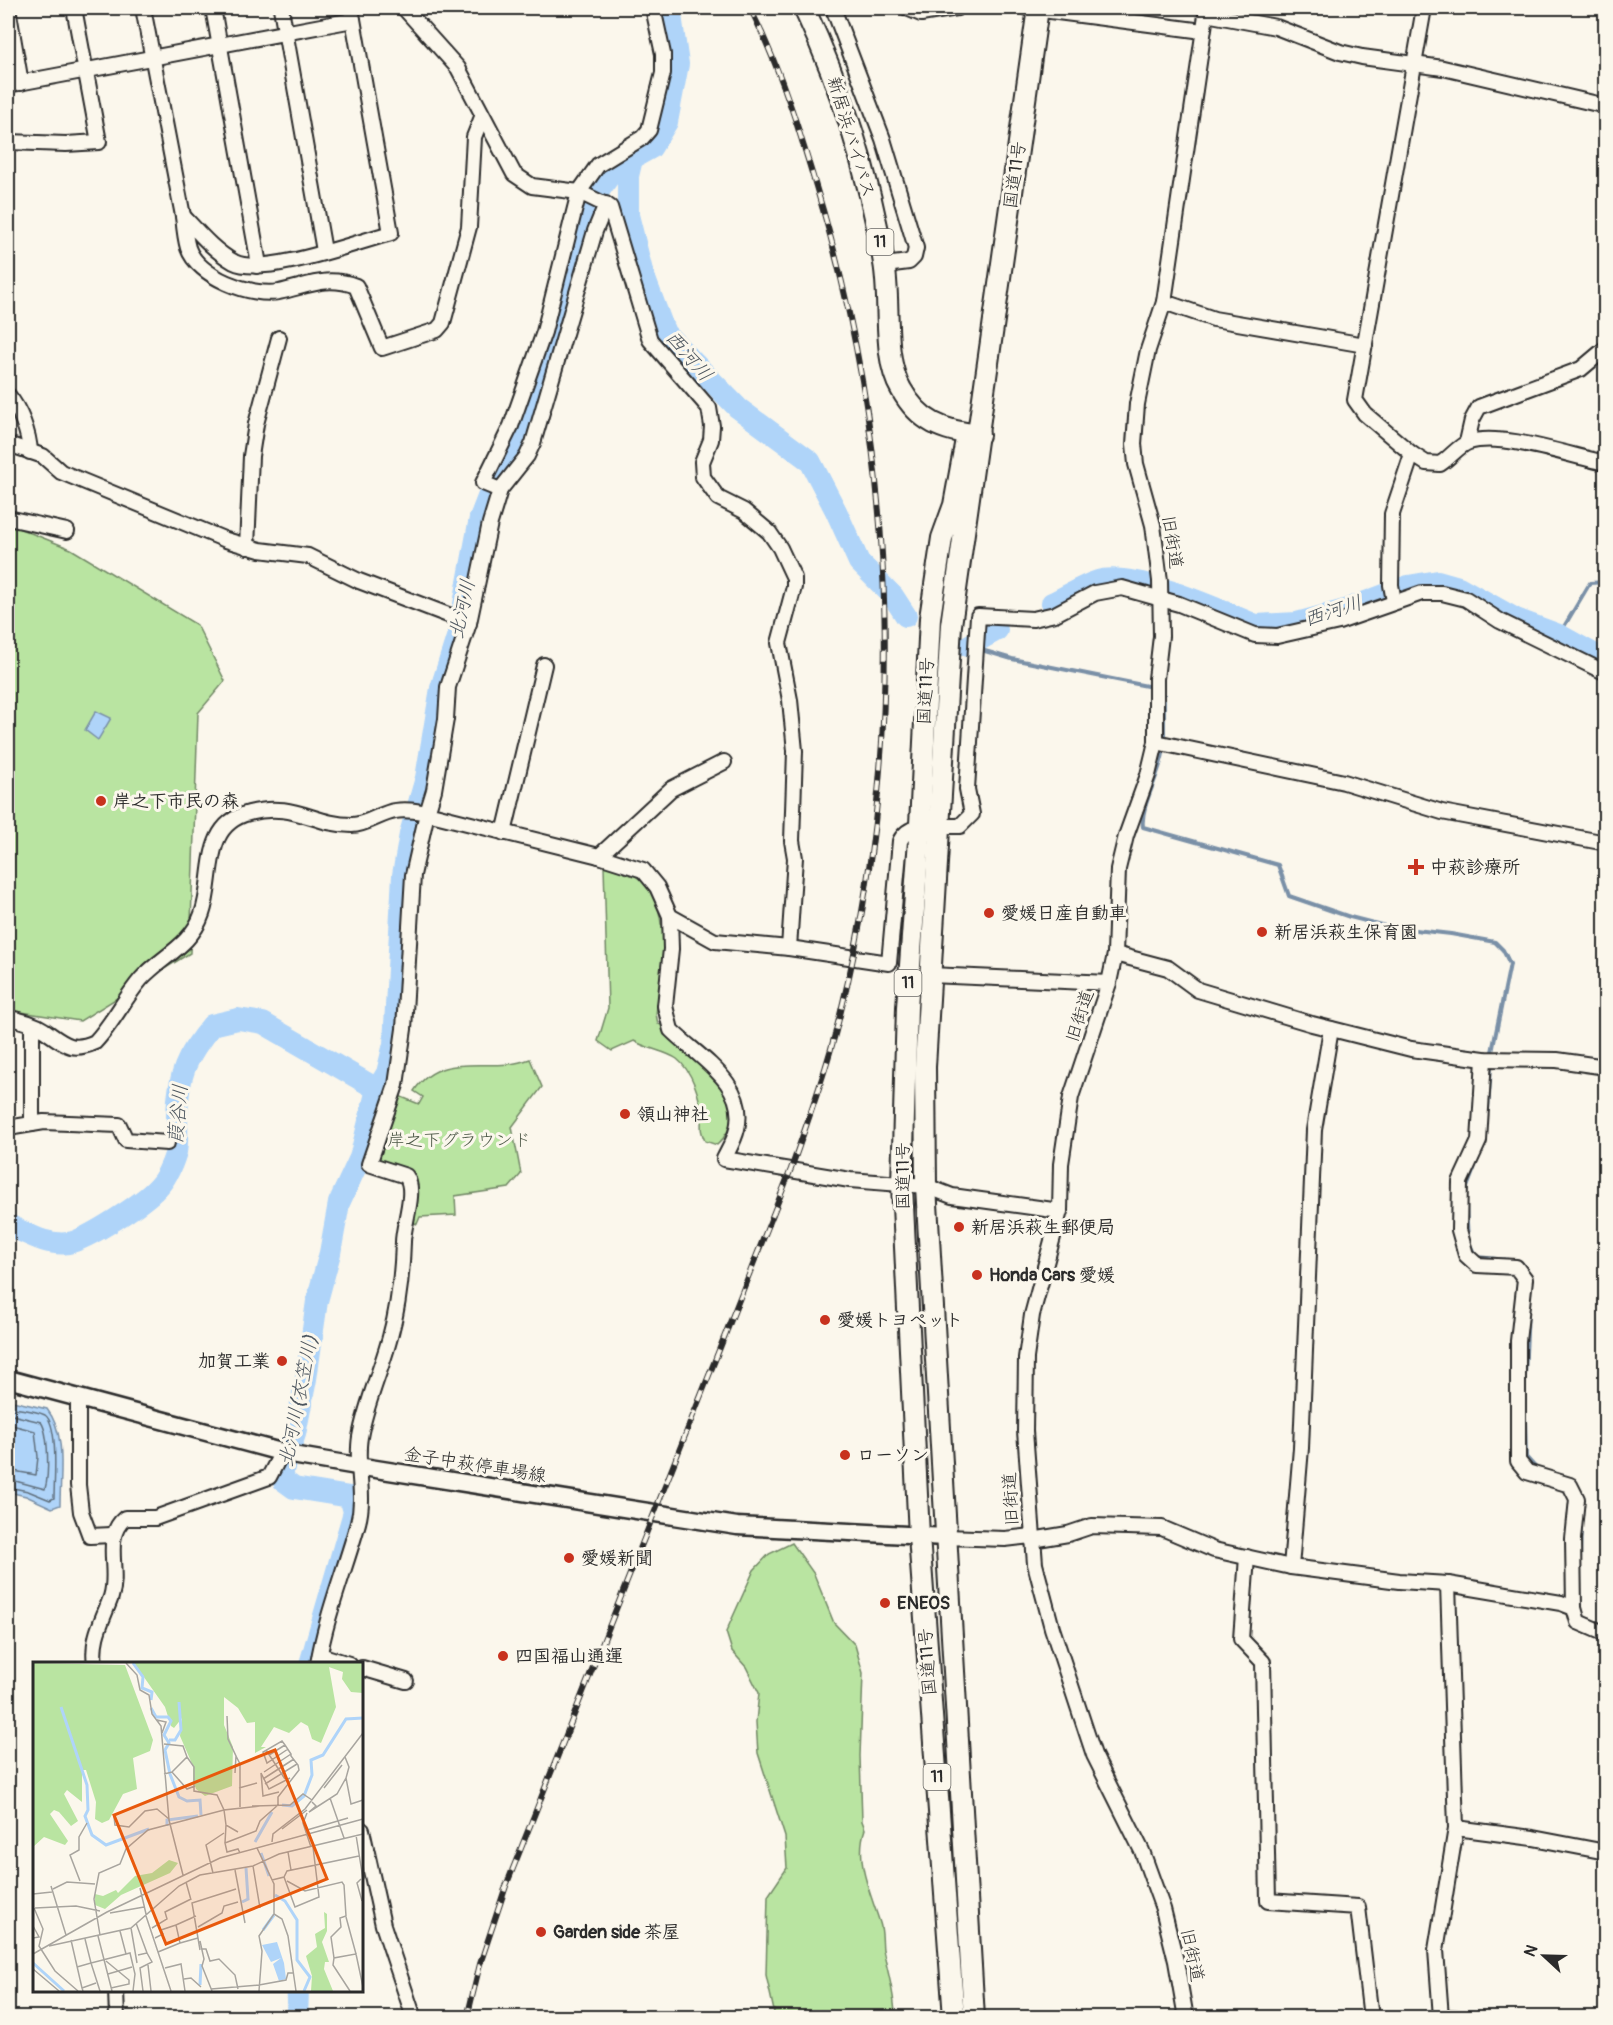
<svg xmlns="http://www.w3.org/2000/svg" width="1613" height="2025" font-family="Pangolin,'Klee One',sans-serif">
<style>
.green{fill:#b9e4a1;stroke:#728866;stroke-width:1.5}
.water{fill:#afd4f9;stroke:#7a90a7;stroke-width:1.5}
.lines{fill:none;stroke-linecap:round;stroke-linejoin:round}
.shore{stroke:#606f7d;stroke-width:1.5}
.stream{stroke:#7a90a7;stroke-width:4}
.river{stroke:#afd4f9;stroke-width:22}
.minor-casing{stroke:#2b2b2b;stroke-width:18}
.major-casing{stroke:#2b2b2b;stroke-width:21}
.highway-casing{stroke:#2b2b2b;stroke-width:24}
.minor{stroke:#fbf7ec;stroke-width:14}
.major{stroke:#fbf7ec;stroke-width:16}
.highway{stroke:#fbf7ec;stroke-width:20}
.rail-casing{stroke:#2b2b2b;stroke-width:6}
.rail{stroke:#fbf7ec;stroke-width:4;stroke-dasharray:11;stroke-linecap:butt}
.poi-dot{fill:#c8321e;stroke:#fbf7ec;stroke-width:2}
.labels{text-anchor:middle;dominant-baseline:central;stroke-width:6;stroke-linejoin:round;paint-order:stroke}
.shield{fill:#fbf7ec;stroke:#696865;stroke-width:1.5}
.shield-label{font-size:16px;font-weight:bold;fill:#2b2b2b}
.street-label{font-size:18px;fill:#2b2b2b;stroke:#fbf7ec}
.poi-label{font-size:18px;font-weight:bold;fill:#2b2b2b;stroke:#fbf7ec;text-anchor:start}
.park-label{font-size:18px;fill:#4e5948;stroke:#fbf7ec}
.water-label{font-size:20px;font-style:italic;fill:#4c555e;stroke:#fbf7ec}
.inset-river{fill:none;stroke:#afd4f9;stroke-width:3}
.inset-road{fill:none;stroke:#a8a59f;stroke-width:1.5}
.view{fill:#e8590c;fill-opacity:0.15;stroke:#e8590c;stroke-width:3}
.inset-edge{fill:none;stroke:#2b2b2b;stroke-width:3}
</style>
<rect width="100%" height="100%" fill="#fbf7ec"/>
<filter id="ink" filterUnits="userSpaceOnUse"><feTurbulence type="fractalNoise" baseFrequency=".0167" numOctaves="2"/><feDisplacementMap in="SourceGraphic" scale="12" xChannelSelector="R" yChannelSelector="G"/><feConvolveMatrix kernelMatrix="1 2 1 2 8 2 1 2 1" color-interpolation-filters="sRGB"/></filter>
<g filter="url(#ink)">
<!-- green -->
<g class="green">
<path d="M 8,524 L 71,549 L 197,625 L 225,681 L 198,713 L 190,953 L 80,1021 L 8,1010 Z"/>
<path d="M 604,866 C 639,870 657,888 661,924 L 667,928 L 656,1014 L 658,1024 L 662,1025 C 689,1050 761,1105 717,1145 L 705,1141 C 699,1128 702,1127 701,1114 C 700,1096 692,1071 677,1059 C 666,1051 647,1049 634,1041 L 612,1051 L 598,1041 L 608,1008 Z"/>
<path d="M 530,1059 L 542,1087 L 512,1127 L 521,1174 L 509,1188 L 455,1196 L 456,1215 L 420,1217 L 417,1224 L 412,1222 L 416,1182 L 408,1169 L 378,1160 L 377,1156 L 399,1096 L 419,1104 L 423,1097 L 414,1091 C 443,1048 490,1075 530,1059 Z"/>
<path d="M 792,1543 L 814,1574 L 834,1623 L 855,1645 L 863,1673 L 860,1756 L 862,1821 L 865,1829 C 854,1860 871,1894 880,1923 C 883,1932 882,1942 883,1950 C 888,1973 895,1995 895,2017 L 772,2017 L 774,2011 L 766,1975 L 768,1896 L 787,1868 L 785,1837 L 758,1753 L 756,1722 L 759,1693 L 746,1667 L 732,1651 L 726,1632 L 754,1570 L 769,1554 Z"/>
</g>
<!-- water -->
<g class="water">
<path d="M 96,711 L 111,718 L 98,740 L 85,730 Z"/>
<path d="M 8,1400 L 47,1409 C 67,1435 60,1474 60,1505 L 52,1508 L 26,1496 L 8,1492 Z"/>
</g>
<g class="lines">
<!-- shore -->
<g class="shore">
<path d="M 8,1407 C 17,1409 36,1410 45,1415 C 59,1425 54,1482 54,1498 L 50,1500 L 28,1491 L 8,1487"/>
<path d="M 8,1414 L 41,1422 C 49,1433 49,1476 45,1489 L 8,1479"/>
<path d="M 8,1424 L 35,1431 L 38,1457 L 36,1475 L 8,1470"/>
</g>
<!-- stream -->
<g class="stream">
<path d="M 1559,635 L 1590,583 L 1606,582"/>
<path d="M 968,646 L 1012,659 L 1152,687"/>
<path d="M 1160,689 L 1164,690 L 1164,740"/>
<path d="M 1164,748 C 1161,774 1140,805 1143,827 L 1278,865 L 1289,896 L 1350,917 L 1389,927 L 1451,934 L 1495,942 L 1503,950 L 1510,964 L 1492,1052 L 1488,1110"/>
<path d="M 1466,1190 L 1483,1145"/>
<path d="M 1466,1204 L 1468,1241 L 1476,1257 L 1509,1260"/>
<path d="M 1525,1377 L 1528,1309"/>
<path d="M 1525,1417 L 1526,1457 L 1536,1468"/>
<path d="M 1580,1562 L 1581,1524"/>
</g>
<!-- river -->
<g class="river">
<path d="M 632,159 L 628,176 L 628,215 L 642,271 L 665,333 L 738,408 L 810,461 L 836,511 L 859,562 L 893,596 L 906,616"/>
<path d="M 1052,603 C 1067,596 1082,586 1098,581 C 1134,570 1221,611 1256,625 L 1297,623 L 1342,611 L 1408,586 L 1438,581 L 1459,587 L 1516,619 L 1559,635 L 1606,661"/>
<path d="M 968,646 L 997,630"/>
<path d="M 8,1225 C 27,1233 46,1246 68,1243 C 87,1240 143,1203 157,1188 C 166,1179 172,1165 176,1152 C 178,1141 177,1127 177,1116 C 178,1075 186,1056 212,1025 L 238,1019 L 263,1023 L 377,1089"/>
<path d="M 310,1664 L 354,1512 L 350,1497 L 294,1488 L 283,1480 L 283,1470 L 295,1434 L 306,1379 L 317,1301 L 330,1253 L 339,1203 L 360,1158 L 377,1089 L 387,1073 L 394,1044 L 403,875 L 410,834 L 426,778 L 441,688 L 459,631 L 480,518 L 497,474 L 517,442 L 532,408 L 547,348 L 584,234 L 587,208 L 615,168 L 651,148 L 667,122 L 678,64 L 670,8"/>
<path d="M 297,2018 L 298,1990"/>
</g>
<!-- minor casing -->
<g class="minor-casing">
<g id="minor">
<path d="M 8,8 L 21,83"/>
<path d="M 143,8 L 183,216"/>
<path d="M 213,8 L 258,259 L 257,266"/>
<path d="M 281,8 L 324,251"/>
<path d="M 351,8 L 391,233 C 357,242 263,277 234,262 C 214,251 199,233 183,216 C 184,226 185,238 188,248 C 198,277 251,297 279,292 C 308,286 326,275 356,286 L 382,348 L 437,330 L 443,323 L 469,227 L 474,137 L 482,117"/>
<path d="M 404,8 L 458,68 L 514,174 L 532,186 L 579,192 L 610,207 L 650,340 L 709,408 L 712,426 L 711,440 L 702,462 L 703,477 L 718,498 L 744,511 L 769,532 L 780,548 L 794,578 L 794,587 L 779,643 L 790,700 L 795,751 L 792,841 L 795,858 L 789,948 L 889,963 L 900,841 C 910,820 940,827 960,826 L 972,814 L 967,789 L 978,616 L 1033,619 L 1055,614 L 1095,593 L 1122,588 L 1179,604 L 1255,635 L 1277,636 L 1339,622 L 1422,593 L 1442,593 L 1466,599 L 1500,621 L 1606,673"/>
<path d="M 833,8 L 883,139 L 916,248 L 914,257 L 909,262 L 885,265"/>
<path d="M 907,8 L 921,14 L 957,8"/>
<path d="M 1027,8 L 1203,31"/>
<path d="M 1206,14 L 1276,27 L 1340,52 L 1362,57 L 1443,68 L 1606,106"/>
<path d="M 8,85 L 353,20"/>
<path d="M 8,142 L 66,144 L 99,142 L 74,8"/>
<path d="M 1164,302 L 1214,319 L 1365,345"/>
<path d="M 8,395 C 20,409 29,433 30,452"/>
<path d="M 1467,442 L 1472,420 L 1479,407 L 1581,369 L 1606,348"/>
<path d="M 8,444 L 43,456 L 61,472 L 226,540 L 260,550 L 308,556 L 359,581 L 469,623"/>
<path d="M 1412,454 L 1426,463 L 1440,464 C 1450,458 1459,445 1469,442 C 1503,432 1570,456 1606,463"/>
<path d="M 500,490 L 483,483 L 511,426 L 544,332 L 579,192 L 598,165 L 642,138 L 649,130 L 663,73 L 663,54 L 653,8"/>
<path d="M 8,518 L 67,531"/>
<path d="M 247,547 L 251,456 L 256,424 L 279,338"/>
<path d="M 1394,601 L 1391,585 L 1392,514 L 1412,454 L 1365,414 L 1355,400 L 1424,8"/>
<path d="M 1156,742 L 1344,782 L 1442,812 L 1606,843"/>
<path d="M 724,762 L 671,789 L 599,856 L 643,870 L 657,887 L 670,916 L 715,941 L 789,948"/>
<path d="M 504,833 L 544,665"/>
<path d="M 599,856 L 427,813 L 434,790 L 446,719 L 448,687 L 469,623 L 490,523 L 500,490 L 527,456 L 533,443 L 595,231 L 606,204"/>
<path d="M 670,916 L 671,949 L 665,1006 L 671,1030 C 698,1057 748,1083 737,1129 C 735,1139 729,1149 724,1159 L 850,1180 L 926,1186 L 952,1196 L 1060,1211"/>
<path d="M 1115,954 L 1168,968 L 1198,990 L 1312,1024 L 1411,1049 L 1484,1059 L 1557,1060 L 1606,1067"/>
<path d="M 930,975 L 1109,983"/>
<path d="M 8,1018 C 21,1020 33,1023 44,1030 C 63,1043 71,1053 95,1042 C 113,1023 124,999 141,979 C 162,956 191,946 202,914 C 215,879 201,825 249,813 C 294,801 313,825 352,825 C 367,825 381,813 395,811 C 406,809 416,811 427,813 L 413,875 L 404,1029 L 396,1085 L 369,1164 L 406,1176 C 417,1191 403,1224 403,1242 C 402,1275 399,1305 390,1337 C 381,1371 366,1403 360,1437 C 355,1467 366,1494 358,1523 C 345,1570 326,1615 318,1664"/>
<path d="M 1331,1029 L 1314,1130 L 1301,1448 L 1291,1567 L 1399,1581 L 1448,1584 L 1561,1603 L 1574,1608 L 1578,1622 L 1606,1634"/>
<path d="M 1484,1059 L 1479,1141 L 1460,1182 L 1459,1230 L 1466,1255 L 1477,1265 L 1516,1267 L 1525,1279 L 1518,1341 L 1518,1461 L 1527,1472 L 1570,1485 L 1577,1499 L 1573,1539 L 1574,1608"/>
<path d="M 32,1124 L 44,1122 L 119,1125 L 126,1140 L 167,1143"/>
<path d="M 8,1128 L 32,1124 L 32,1025"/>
<path d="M 78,1399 L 78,1485 L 81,1512 L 90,1536 L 112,1535"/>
<path d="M 945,1537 L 1005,1539 L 1031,1536"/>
<path d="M 1032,1540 L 1068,1534 L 1092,1526 L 1162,1528 L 1214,1550 L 1291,1567"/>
<path d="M 1247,1557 L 1241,1639 L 1263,1662 L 1268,1901 L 1358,1907 L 1371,2018"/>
<path d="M 1448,1584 L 1456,1828 L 1533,1838 L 1606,1852"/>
<path d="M 320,1655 L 349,1664"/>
<path d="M 95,1664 C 91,1637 103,1620 111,1597 C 120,1570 102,1537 125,1518 L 155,1518 L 269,1477 L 282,1452"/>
<path d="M 362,1668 L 406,1681"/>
<path d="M 1456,1828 L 1436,1950 L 1441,2017 L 1460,2018"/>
<path d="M 362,1830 L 383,1925 L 414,2018"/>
<path d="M 116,1990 L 117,2018"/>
<path d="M 1186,2018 L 1176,1961 L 1163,1909 L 1142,1851 L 1094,1755 L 1052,1628 L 1035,1564 L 1025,1431 L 1026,1358 L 1032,1315 L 1060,1211 L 1061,1164 L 1071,1097 L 1109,983 L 1115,954 L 1118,869 L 1126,836 L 1148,775 L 1156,742 L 1156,679 L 1161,636 L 1160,581 L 1153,525 L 1136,464 L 1134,444 L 1137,404 L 1148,350 L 1164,302 L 1207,8"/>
</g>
</g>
<!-- major casing -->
<g class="major-casing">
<path id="major" d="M 8,1379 L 292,1455 L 357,1466 L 737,1526 L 945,1537"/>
</g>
<!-- highway casing -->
<g class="highway-casing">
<g id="highway">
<path d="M 804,8 C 842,89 869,175 884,263 C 891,301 882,357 901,389 C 919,422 943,431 979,435"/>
<path d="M 954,2018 L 919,1536 L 902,1185 L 907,1007 L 920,825 L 930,618 L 942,538 L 954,505 L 967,434"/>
<path d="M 974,2018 L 926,1186 L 925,1067 L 951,625 L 1038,8"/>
</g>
</g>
<!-- minor -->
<use href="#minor" class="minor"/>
<!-- major -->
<use href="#major" class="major"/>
<!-- highway -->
<use href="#highway" class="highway"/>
<!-- rail casing -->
<g class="rail-casing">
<path id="rail" d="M 467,2018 L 480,1964 L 506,1886 L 791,1169 C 809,1118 827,1068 840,1015 C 906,752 898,471 823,210 C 803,142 782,71 750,8"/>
</g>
<!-- rail -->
<use href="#rail" class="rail"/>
</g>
</g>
<!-- markers -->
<g class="poi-dot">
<circle cx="101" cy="801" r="6"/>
<path d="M1413 858h6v6h6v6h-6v6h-6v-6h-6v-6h6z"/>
<circle cx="989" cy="913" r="6"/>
<circle cx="1262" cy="932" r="6"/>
<circle cx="625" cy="1114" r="6"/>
<circle cx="959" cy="1227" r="6"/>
<circle cx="977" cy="1275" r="6"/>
<circle cx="825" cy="1320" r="6"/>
<circle cx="282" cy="1361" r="6"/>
<circle cx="845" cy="1455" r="6"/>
<circle cx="569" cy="1558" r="6"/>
<circle cx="885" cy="1603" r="6"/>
<circle cx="503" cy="1656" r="6"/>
<circle cx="541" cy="1932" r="6"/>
</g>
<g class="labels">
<!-- shield labels -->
<g class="shield">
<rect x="866.5" y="229" width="27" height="26" rx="4.5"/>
<rect x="894.5" y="970" width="27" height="26" rx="4.5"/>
<rect x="923.5" y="1764" width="27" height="26" rx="4.5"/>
</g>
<g class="shield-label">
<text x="880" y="242">11</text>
<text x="908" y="983">11</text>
<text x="937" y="1777">11</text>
</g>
<!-- street labels -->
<g class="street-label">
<text transform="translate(851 137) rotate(73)">新居浜バイパス</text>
<text transform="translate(1015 175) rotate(-82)">国道11号</text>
<text transform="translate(1172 542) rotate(81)">旧街道</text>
<text transform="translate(926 691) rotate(-87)">国道11号</text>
<text transform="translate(1080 1016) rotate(-72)">旧街道</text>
<text transform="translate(903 1176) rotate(-90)">国道11号</text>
<text transform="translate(475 1465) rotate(9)">金子中萩停車場線</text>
<text transform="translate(1011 1499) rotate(-93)">旧街道</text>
<text transform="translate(928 1662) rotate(-94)">国道11号</text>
<text transform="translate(1192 1955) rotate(78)">旧街道</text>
</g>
<!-- poi labels -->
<g class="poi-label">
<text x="113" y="801">岸之下市民の森</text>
<text x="1430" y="867">中萩診療所</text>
<text x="1001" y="913">愛媛日産自動車</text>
<text x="1274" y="932">新居浜萩生保育園</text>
<text x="637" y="1114">領山神社</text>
<text x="971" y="1227">新居浜萩生郵便局</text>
<text x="989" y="1275">Honda Cars 愛媛</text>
<text x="837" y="1320">愛媛トヨペット</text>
<text x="270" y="1361" text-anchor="end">加賀工業</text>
<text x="857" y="1455">ローソン</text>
<text x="581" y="1558">愛媛新聞</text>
<text x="897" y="1603">ENEOS</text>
<text x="515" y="1656">四国福山通運</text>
<text x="553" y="1932">Garden side 茶屋</text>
</g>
<!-- park labels -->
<g class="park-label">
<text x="459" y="1140">岸之下グラウンド</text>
</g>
<!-- water labels -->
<g class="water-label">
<text transform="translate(689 356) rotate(49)">西河川</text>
<text transform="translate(462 609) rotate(-78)">北河川</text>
<text transform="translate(1333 611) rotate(-18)">西河川</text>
<text transform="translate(178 1114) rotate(-85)">葭谷川</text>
<text transform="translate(298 1401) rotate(-79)">北河川(衣笠川)</text>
</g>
</g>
<!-- overview -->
<g transform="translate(33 1662)">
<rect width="330" height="330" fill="#fbf7ec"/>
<path d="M 0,1 L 92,3 L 120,78 L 117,89 L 100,96 L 104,127 L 90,132 L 76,158 L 69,161 L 62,157 L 63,140 L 53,108 L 49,108 L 49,140 L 34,128 L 31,132 L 45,159 L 38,164 L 26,150 L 21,148 L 17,152 L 35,179 L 32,183 L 11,175 L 0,185 ZM 101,1 L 330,1 L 330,31 L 318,30 L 309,17 L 310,10 L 296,5 L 303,45 L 288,81 L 279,77 L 275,64 L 268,60 L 256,71 L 241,65 L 228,85 L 233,85 L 222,91 L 222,60 L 214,61 L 205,46 L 191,35 L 191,63 L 200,85 L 199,124 L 172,134 L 163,127 L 160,118 L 160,104 L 147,74 L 149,56 L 141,66 L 138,64 L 132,45 ZM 136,198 L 145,201 L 137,211 L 88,233 L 72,247 L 62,243 L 62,232 L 70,234 L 83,228 L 85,231 L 102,214 L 119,211 ZM 291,250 L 294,252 L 294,269 L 289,280 L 296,300 L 292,300 L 291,307 L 300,329 L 278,329 L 279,314 L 273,294 L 284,285 L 282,272 L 292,266 Z" fill="#b9e4a1"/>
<path d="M 244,280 L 251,301 L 253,317 L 246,319 L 240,302 L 248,296 L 238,300 L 229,283 Z" fill="#afd4f9"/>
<path class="inset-river" d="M 100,1 L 110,15 L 109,26 L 119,30 L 118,38M 28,45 L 54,123 L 55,148 L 52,154 L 59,173 L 73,183 L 116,167M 118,46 L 123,55 L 135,55 L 138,59 L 131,73 L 136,81 L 132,88 L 137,112 L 146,135 L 154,139 L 167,138 L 168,153M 136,78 L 142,78 L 148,68 L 146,40M 249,143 L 259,144 L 271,134 L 279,113 L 278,98 L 290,93 L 313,57 L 330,56M 134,164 L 134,158 L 165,154M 222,180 L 239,150M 228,191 L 236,214M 242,233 L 252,239 L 264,258 L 264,298 L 277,315 L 271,329M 209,240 L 215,237 L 213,206M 230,268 L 241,253M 0,301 L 31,329M 167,323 L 168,302"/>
<path class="inset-road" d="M 93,1 L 104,13 L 107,28 L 116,33 L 119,52 L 128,64 L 136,158 L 150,213M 194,54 L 195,77 L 203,94 L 202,111M 124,58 L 133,60 L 129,71M 131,82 L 150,84 L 154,95M 233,88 L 252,117M 236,93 L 252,83M 203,94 L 207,102 L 207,145M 312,95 L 316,105 L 313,116 L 318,142 L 330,138M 231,110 L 258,92M 131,112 L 139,110 L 154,127 L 162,124M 230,117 L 261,97M 232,122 L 264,102M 206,126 L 224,121M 291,126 L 309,103M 246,130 L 230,134 L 228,111 L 236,127 L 257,116M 297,136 L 311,176M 279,140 L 283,144 L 276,150 L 304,132 L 313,116M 219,144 L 257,143 L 270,132 L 279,138M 274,151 L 270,161 L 278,185M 81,155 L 82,163 L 96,165 L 112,149 L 124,147 L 136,157M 193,163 L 191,148 L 227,144M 249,167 L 274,148M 274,168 L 315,156M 323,173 L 330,217M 239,180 L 240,172 L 272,147 L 330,71M 192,181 L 193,163 L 205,170M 224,186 L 241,222 L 241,252 L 249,257 L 255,274 L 263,329M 255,190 L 258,208M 207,191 L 205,187 L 194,190 L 192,181 L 223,169 L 227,159 L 245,143 L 245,135 L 266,108 L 265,103 L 258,94 L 258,92 L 252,83 L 249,79 L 230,90 L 234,101 L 255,87M 220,204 L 227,246M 202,208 L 212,261M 180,211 L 173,183 L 191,171M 251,215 L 262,245 L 286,235 L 280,185M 328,217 L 324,221 L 329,239M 239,218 L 251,215 L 254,209 L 326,194M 47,219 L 37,193 L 46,188 L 46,175 L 54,161M 254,219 L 272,229 L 309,220 L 311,223 L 313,254 L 307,256 L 308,265 L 298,275 L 301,296M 153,220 L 158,238M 18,224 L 33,273M 107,226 L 113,252M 20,227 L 34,220 L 62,222M 0,232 L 19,230M 1,246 L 10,267 L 6,284 L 22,309 L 45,329M 2,246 L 43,244 L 67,249M 77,251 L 111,245M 113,254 L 138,329M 163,254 L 143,263 L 147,281 L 165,276M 313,255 L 323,292 L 301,296 L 300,303 L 317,329M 103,261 L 114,291 L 105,293M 0,264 L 6,275 L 0,276M 165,265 L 189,251 L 191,244 L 205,240M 98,266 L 104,301M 119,266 L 134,257 L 132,250 L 158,237M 87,269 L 93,292M 67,273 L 61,237 L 66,211 L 87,202 L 93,187 L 115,168 L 191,148 L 184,133 L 161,129 L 161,105 L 154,95 L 139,110M 65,274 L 79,329M 122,276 L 130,272 L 128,268 L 143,263M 38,278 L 49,326M 167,279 L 171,297 L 169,304 L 179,329M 16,284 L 98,266 L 146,224 L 167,213 L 220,204 L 246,192 L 330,172M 169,287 L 173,287 L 177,299 L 186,297 L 202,313 L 205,327M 167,288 L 159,241 L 203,227M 125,290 L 147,281M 0,292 L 74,250 L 187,196 L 330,157M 323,292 L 330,325M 73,299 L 96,318 L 96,322 L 78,326M 115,303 L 118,329M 44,305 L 58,301 L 52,277M 132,306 L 148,302 L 152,329M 0,307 L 26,329M 75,312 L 99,305M 151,317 L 158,316 L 168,325M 226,323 L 253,318 L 255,311 L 260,311M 178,327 L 226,323M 50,329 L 49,326 L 63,321M 67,329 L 58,301 L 97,291 L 102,312 L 100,329M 110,329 L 107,306 L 119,300 L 114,291M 226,329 L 229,289 L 226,274 L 241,252"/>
<path class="view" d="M 242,88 L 294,217 L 133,282 L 81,153 Z"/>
<rect width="330" height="330" class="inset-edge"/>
</g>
<!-- margin -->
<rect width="1613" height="2025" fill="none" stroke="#fbf7ec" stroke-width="30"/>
<rect x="15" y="15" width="1583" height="1995" fill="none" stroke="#2b2b2b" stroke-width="2" filter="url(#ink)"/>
<!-- north arrow -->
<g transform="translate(1544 1956) rotate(292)" stroke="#fbf7ec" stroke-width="4.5" paint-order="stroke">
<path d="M0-4.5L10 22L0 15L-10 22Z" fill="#2b2b2b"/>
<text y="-9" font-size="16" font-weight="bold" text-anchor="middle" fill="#2b2b2b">N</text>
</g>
</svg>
